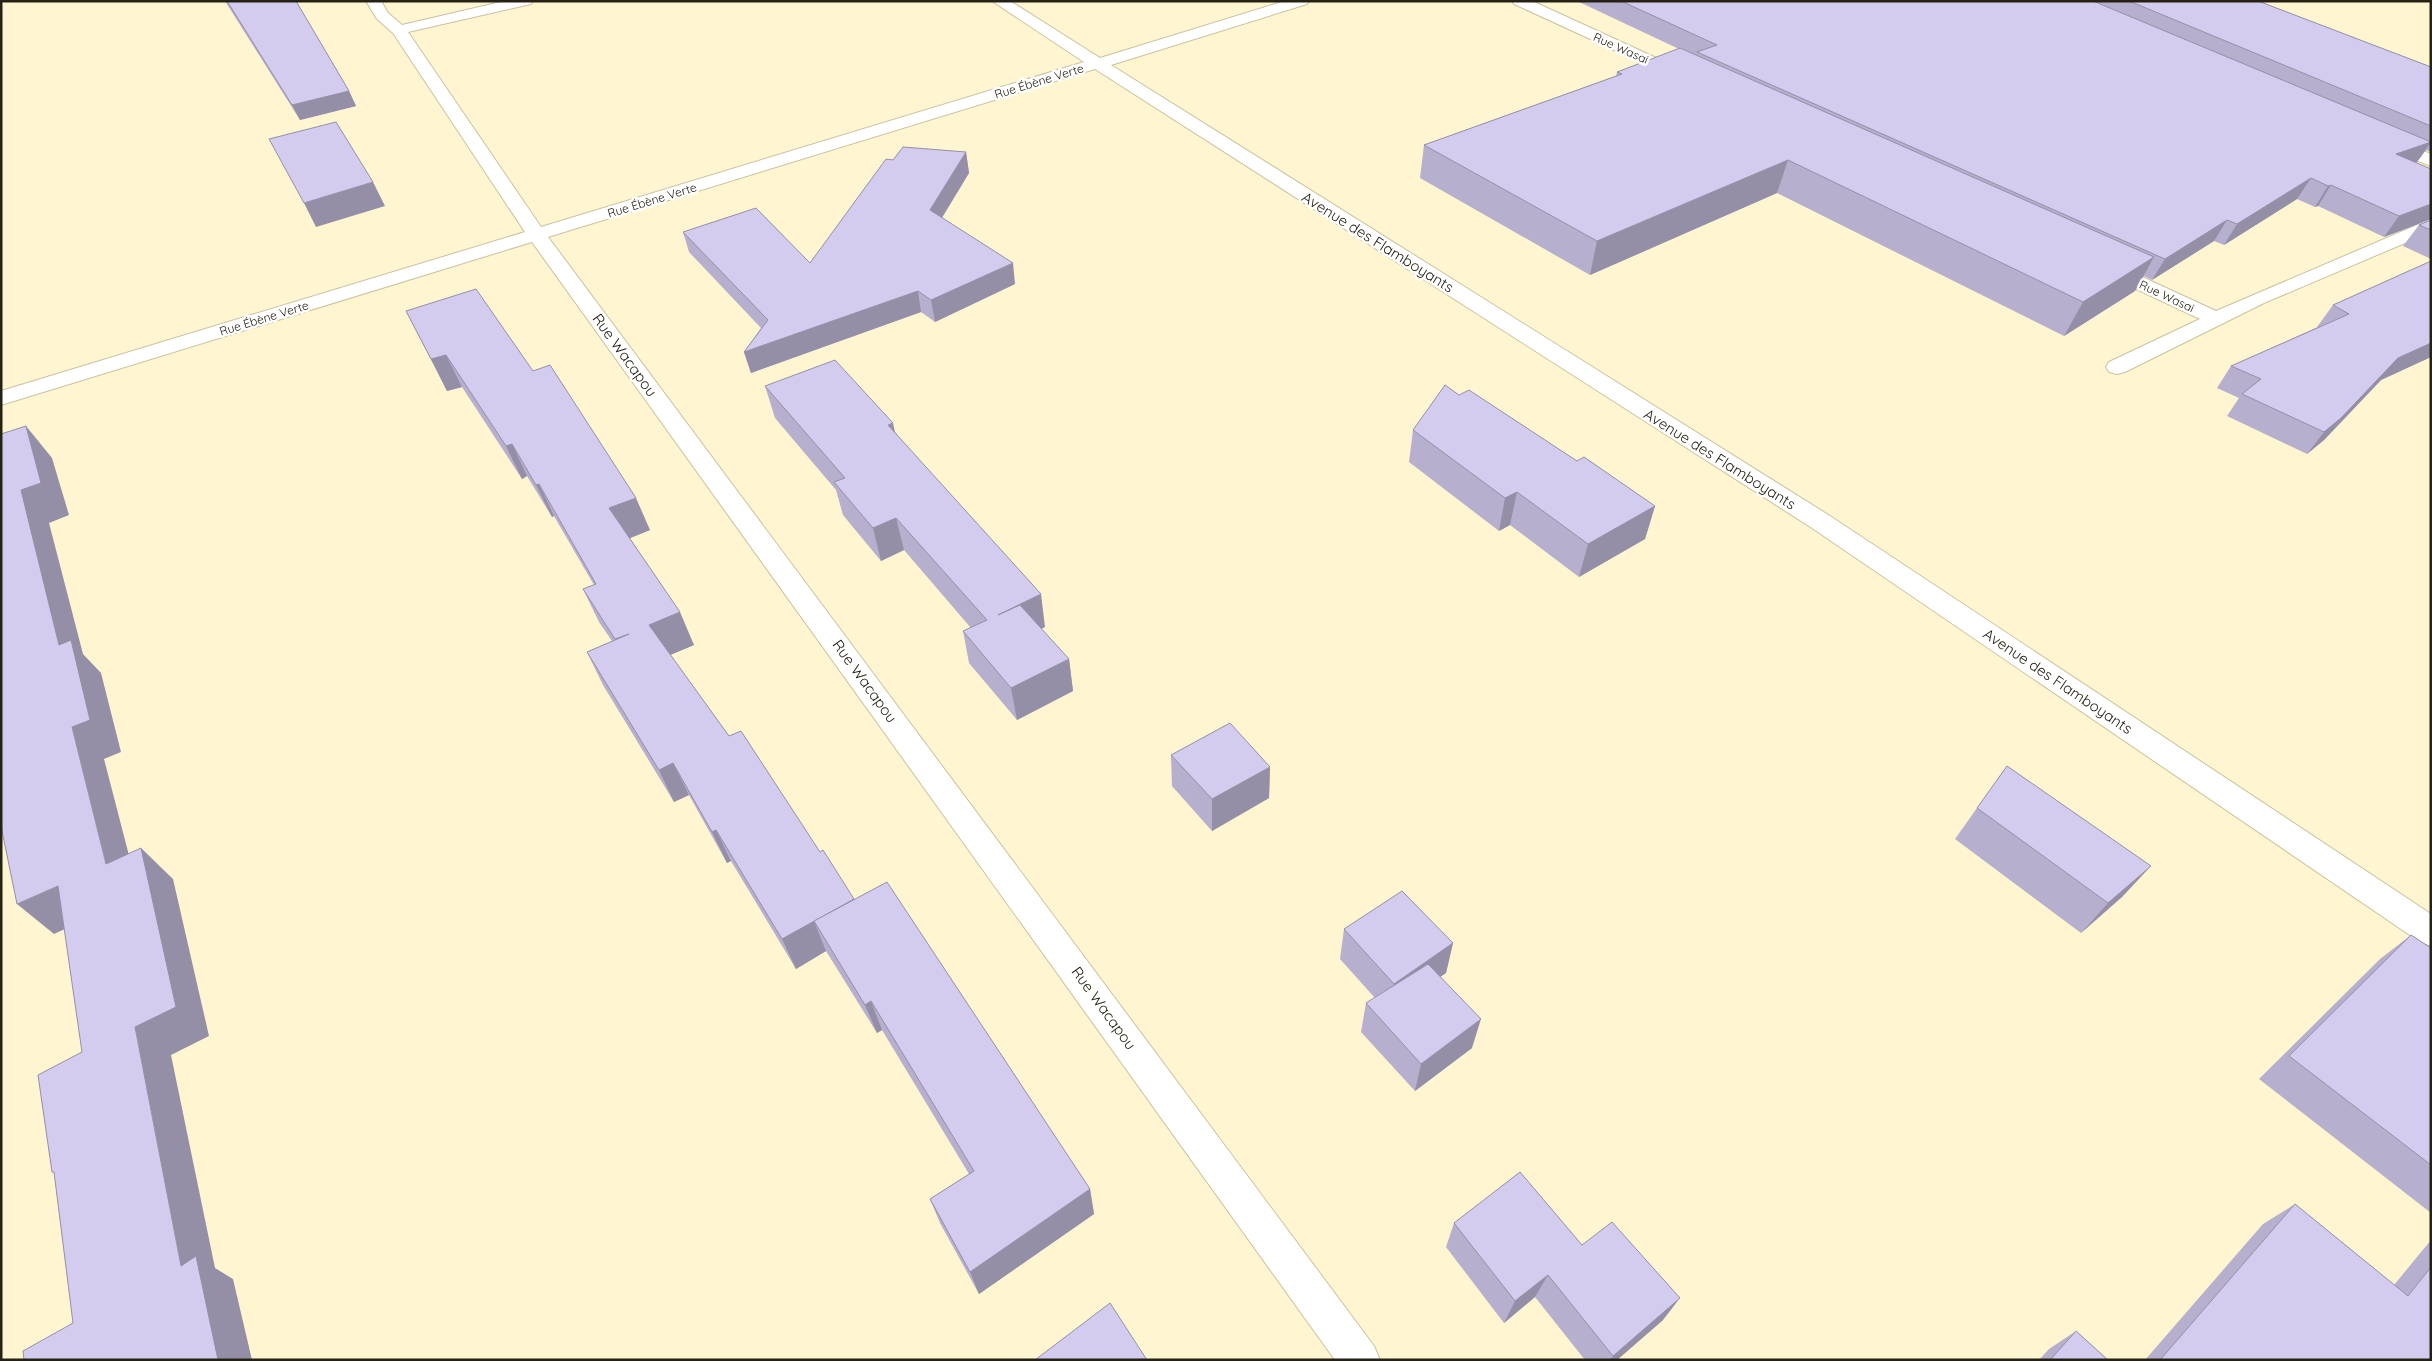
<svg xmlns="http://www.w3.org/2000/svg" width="2432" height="1361" font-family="Quicksand,sans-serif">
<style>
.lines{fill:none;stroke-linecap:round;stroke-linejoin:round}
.minor-casing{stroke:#cac19e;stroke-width:2}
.minor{fill:#fff;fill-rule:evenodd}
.wall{fill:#b6afce}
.shaded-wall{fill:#948fa7}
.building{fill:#d4ccef;stroke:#948fa7}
.labels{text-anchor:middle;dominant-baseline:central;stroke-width:5;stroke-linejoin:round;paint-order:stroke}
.far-street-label{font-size:12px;fill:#252114;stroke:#fff}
.street-label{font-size:15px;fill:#252114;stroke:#fff}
</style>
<rect width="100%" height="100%" fill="#fff6d1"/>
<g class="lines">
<!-- minor casing -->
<g class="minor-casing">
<g id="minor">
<path d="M 366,1 L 381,1 L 388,13 L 402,25 L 505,1 L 533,1 L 531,4 L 408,32 L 541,227 L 1084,62 L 992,1 L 1010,1 L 1100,58 L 1285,1 L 1309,1 L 1307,4 L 1111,65 L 1830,516 L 2431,914 L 2431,946 L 2420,942 L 1812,528 L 1095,69 L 548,237 L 1374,1346 L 1380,1360 L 1335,1360 L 532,242 L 1,405 L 1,391 L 525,232 L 393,33 L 377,19 Z"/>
<path d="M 1512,1 L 1532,1 L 1687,72 L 1689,75 L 1687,78 L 1675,78 L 1514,4 Z"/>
<path d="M 2386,137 L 2431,154 L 2431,166 L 2380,146 L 2377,142 L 2380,138 Z"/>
<path d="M 2431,219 L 2431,232 L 2264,303 L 2125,372 L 2117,374 L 2109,372 L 2106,367 L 2109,362 L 2200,319 L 2098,271 L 2095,267 L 2098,263 L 2112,263 L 2216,311 Z"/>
</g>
</g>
<!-- minor -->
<use href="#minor" class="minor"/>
</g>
<!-- wall -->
<g class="wall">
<path d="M 225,1 L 296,1 L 349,91 L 356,106 L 300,120 Z"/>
<path d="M 1577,1 L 2258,1 L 2431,67 L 2431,152 L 2426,150 L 2417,162 L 2416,163 L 2431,219 L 2384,237 L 2318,206 L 2315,207 L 2297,199 L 2224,245 L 2214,241 L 2152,280 L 2144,276 L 2135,291 L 2064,336 L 1777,193 L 1590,275 L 1420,178 L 1424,145 L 1616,76 L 1617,72 L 1679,49 Z"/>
<path d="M 966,152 L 969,173 L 942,217 L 1015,284 L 935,322 L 921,312 L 751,373 L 744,352 L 761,328 L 689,252 L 683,232 L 810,263 L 893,160 Z"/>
<path d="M 2431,220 L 2431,259 L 2403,246 L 2419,225 Z"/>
<path d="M 2431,261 L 2431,357 L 2381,380 L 2324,440 L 2307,454 L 2227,416 L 2239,398 L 2217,388 L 2231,366 L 2318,327 L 2317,327 L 2333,305 Z"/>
<path d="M 406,311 L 533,371 L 650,530 L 630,538 L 694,645 L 670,655 L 729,736 L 820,852 L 854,900 L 1090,1189 L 1094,1214 L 979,1294 L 940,1223 L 930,1199 L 969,1174 L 882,1030 L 877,1033 L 826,951 L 796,969 L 731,861 L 727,863 L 689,795 L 674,802 L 603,685 L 587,652 L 612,641 L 599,622 L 583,589 L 594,585 L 554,516 L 552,517 L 527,476 L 522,479 L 462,387 L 447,391 Z"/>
<path d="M 765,386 L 896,433 L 1045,627 L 1041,629 L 1069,659 L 1073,691 L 1017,720 L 969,663 L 963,631 L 971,628 L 904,550 L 881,561 L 843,515 L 836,490 L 775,418 Z"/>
<path d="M 1459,395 L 1577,461 L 1655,506 L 1645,539 L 1579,577 L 1510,525 L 1499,531 L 1409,462 L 1413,430 Z"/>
<path d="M 1171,755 L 1270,767 L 1269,798 L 1212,831 L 1172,786 Z"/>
<path d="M 1977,808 L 2123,896 L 2081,933 L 1955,839 Z"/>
<path d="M 1344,929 L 1453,943 L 1446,973 L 1440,977 L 1472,1048 L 1415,1091 L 1361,1032 L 1366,1003 L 1375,998 L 1340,959 Z"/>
<path d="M 2411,935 L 2431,948 L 2431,1213 L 2259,1079 L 2380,959 Z"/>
<path d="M 2295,1204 L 2394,1285 L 2431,1240 L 2431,1360 L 2145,1360 L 2263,1224 Z"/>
<path d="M 1454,1223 L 1582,1245 L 1663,1320 L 1617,1360 L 1585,1360 L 1535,1297 L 1504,1323 L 1446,1247 Z"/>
<path d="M 2076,1331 L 2108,1360 L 2039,1360 L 2049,1349 Z"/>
</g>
<!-- shaded-wall -->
<g class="shaded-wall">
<path d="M 349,91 L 356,106 L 300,120 L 292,105 Z"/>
<path d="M 2431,142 L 2417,162 L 2383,175 L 2396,154 Z"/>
<path d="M 966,152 L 969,173 L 934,231 L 930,210 Z"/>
<path d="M 1788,160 L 1777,193 L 1590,275 L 1597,241 Z"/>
<path d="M 2311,178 L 2297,199 L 2224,245 L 2237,224 Z"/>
<path d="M 373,182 L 385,206 L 316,227 L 304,203 Z"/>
<path d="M 2331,185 L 2318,206 L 2315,207 L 2328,186 Z"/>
<path d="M 2431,204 L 2431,219 L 2384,237 L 2399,216 Z"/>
<path d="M 2227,220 L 2214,241 L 2152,280 L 2165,259 Z"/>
<path d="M 2154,257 L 2135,291 L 2064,336 L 2083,302 Z"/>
<path d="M 1013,263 L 1015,284 L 935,322 L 931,300 Z"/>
<path d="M 918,291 L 921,312 L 751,373 L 744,352 Z"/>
<path d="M 2431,343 L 2431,357 L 2381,380 L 2324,440 L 2307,454 L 2324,432 L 2398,358 Z"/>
<path d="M 446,355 L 462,387 L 447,391 L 431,359 Z"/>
<path d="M 893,423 L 900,455 L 888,425 Z"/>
<path d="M 26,426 L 52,458 L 69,515 L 49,523 L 83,654 L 101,673 L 121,752 L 104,759 L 139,894 L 106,864 L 72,727 L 21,490 Z"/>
<path d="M 512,444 L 527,476 L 522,479 L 506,446 Z"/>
<path d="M 539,484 L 554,516 L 552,517 L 536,485 Z"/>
<path d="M 1517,492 L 1510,525 L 1499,531 L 1505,498 Z"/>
<path d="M 636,498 L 650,530 L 623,541 L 609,508 Z"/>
<path d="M 1655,506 L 1645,539 L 1579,577 L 1588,544 Z"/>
<path d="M 896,518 L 904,550 L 881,561 L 873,528 Z"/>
<path d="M 1041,594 L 1045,627 L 1003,648 L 998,615 Z"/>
<path d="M 680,612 L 694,645 L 663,658 L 649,625 Z"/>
<path d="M 1069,659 L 1073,691 L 1017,720 L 1011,688 Z"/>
<path d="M 673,763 L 689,795 L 674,802 L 659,770 Z"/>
<path d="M 1270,767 L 1269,798 L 1212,831 L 1212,799 Z"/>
<path d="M 716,830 L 731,861 L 727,863 L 712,832 Z"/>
<path d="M 141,848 L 173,879 L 209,1036 L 171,1055 L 215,1268 L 233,1279 L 252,1360 L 218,1360 L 181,1266 L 135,1027 Z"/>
<path d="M 2151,866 L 2123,896 L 2081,933 L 2108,903 Z"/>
<path d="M 58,886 L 93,916 L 54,934 L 17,904 Z"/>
<path d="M 854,899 L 865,929 L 814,921 L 826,951 L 796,969 L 782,939 Z"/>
<path d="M 1453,943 L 1446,973 L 1388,1013 L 1394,984 Z"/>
<path d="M 871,1001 L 882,1030 L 877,1033 L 865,1005 Z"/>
<path d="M 1481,1019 L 1472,1048 L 1415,1091 L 1421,1064 Z"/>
<path d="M 1090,1189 L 1094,1214 L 979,1294 L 970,1272 Z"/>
<path d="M 1548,1275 L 1535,1297 L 1504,1323 L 1515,1301 Z"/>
<path d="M 1680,1298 L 1663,1320 L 1617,1360 L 1610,1360 L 1613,1356 Z"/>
</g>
<!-- building -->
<g class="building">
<path d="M 227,1 L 296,1 L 349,91 L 292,105 Z"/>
<path d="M 1621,1 L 2093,1 L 2431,142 L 2396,154 L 2431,169 L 2431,204 L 2399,216 L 2331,185 L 2328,186 L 2311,178 L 2237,224 L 2227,220 L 2165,259 L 1697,52 L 1717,45 Z"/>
<path d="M 2129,1 L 2258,1 L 2431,67 L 2431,126 Z"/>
<path d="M 1680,48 L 2154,257 L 2083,302 L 1788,160 L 1597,241 L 1424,145 L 1622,74 L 1617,72 Z"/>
<path d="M 336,122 L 373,182 L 304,203 L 269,139 Z"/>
<path d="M 903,147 L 966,152 L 930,210 L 1013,263 L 931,300 L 918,291 L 744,352 L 768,320 L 683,232 L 756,208 L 810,263 L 886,159 L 893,160 Z"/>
<path d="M 2431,220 L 2431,230 L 2419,225 Z"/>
<path d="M 2431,261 L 2431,343 L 2398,358 L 2341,418 L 2324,432 L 2242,394 L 2261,379 L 2231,366 L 2349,314 L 2333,305 Z"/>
<path d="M 476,289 L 533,371 L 550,365 L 636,498 L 609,508 L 680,612 L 649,625 L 729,736 L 741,731 L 820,852 L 823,850 L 854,899 L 782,939 L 716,830 L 712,832 L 673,763 L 659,770 L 587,652 L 629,634 L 615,639 L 583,589 L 596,584 L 539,484 L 536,485 L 512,444 L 506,446 L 446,355 L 431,359 L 406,311 Z"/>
<path d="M 835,360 L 893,423 L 888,425 L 1041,594 L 998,615 L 1020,605 L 1069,659 L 1011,688 L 963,631 L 987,620 L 896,518 L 873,528 L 834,482 L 845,478 L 765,386 Z"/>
<path d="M 1445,385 L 1459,395 L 1469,390 L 1577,461 L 1584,457 L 1655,506 L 1588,544 L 1517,492 L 1505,498 L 1413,430 Z"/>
<path d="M 26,426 L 41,483 L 21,490 L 59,645 L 71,640 L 90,720 L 72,727 L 106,864 L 141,848 L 176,1007 L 135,1027 L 181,1266 L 196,1256 L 218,1360 L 24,1360 L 23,1351 L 73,1323 L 54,1172 L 52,1172 L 38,1075 L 82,1052 L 58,886 L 17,904 L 1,826 L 1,434 Z"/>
<path d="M 1230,723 L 1270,767 L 1212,799 L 1171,755 Z"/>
<path d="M 2007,766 L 2151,866 L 2108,903 L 1977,808 Z"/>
<path d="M 887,882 L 1090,1189 L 970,1272 L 930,1199 L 974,1171 L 871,1001 L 865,1005 L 814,921 Z"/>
<path d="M 1402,891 L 1453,943 L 1394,984 L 1344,929 Z"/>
<path d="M 2411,935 L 2431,948 L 2431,1165 L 2289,1056 Z"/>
<path d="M 1428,964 L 1481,1019 L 1421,1064 L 1366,1003 Z"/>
<path d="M 1520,1172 L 1582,1245 L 1612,1222 L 1680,1298 L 1613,1356 L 1548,1275 L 1515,1301 L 1454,1223 Z"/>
<path d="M 2295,1204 L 2408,1296 L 2431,1267 L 2431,1360 L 2160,1360 Z"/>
<path d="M 1110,1303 L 1147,1360 L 1035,1360 Z"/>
<path d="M 2076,1331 L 2108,1360 L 2050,1360 Z"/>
</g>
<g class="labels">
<!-- far-street labels -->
<g class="far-street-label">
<text transform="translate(1621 48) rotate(24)">Rue Wasai</text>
<text transform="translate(1039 81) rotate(-17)">Rue Ébène Verte</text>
<text transform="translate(652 200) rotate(-17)">Rue Ébène Verte</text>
<text transform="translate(2167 296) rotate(25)">Rue Wasai</text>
<text transform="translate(264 318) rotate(-17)">Rue Ébène Verte</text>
</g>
<!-- street labels -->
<g class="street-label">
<text transform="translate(1378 242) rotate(32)">Avenue des Flamboyants</text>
<text transform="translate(625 355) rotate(54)">Rue Wacapou</text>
<text transform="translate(1720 459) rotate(32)">Avenue des Flamboyants</text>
<text transform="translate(865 681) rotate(54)">Rue Wacapou</text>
<text transform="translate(2058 681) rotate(34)">Avenue des Flamboyants</text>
<text transform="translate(1104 1008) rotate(54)">Rue Wacapou</text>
</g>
</g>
<!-- border -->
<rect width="2432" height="1361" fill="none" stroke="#252114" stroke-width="5"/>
</svg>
